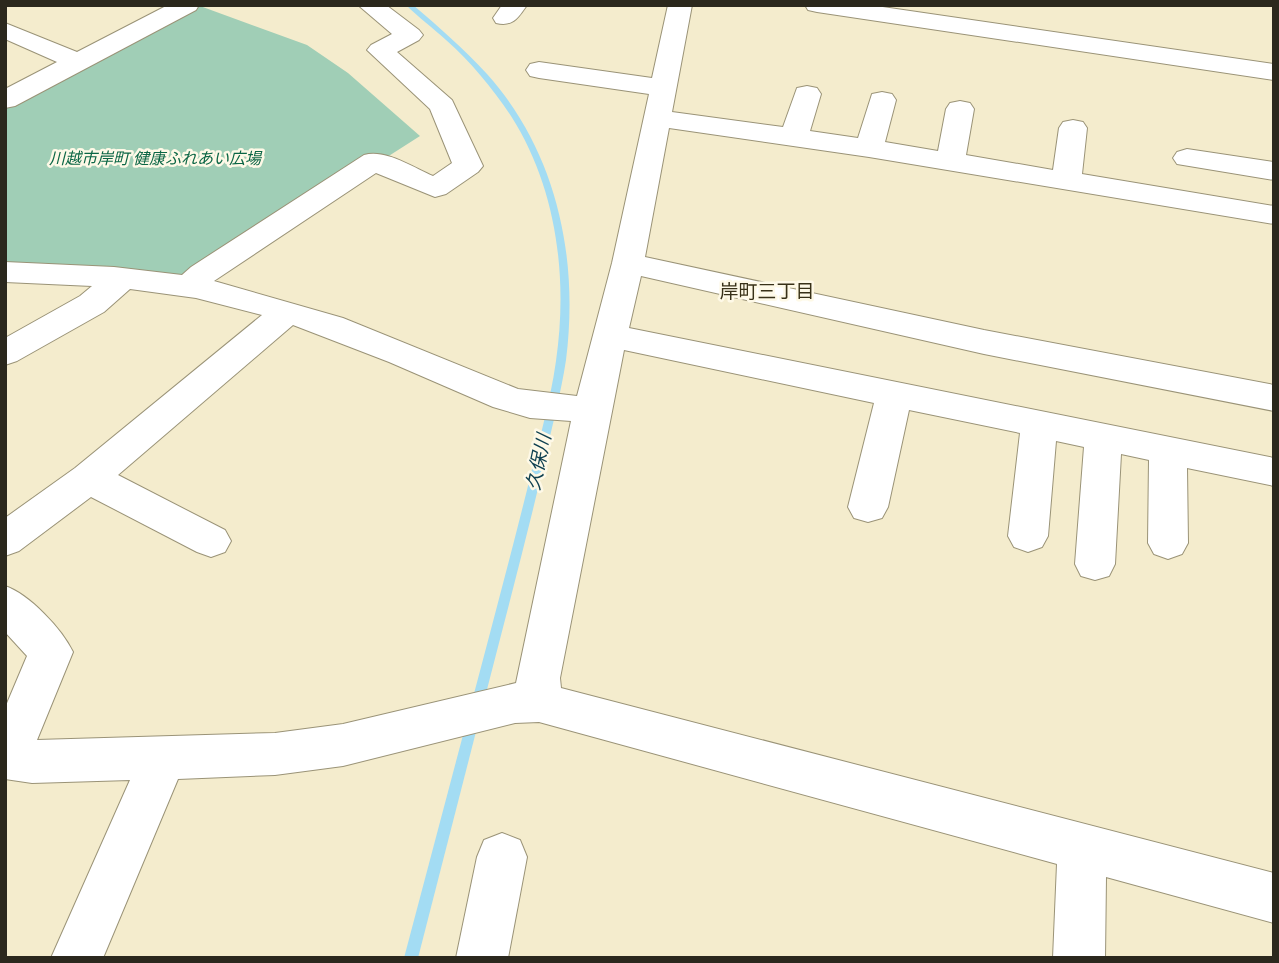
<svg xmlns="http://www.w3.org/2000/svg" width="1279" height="963" font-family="Lora,'Noto Sans JP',serif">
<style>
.green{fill:#a0ceb6}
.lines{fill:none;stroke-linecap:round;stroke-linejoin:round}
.stream{fill:#a3dcf3;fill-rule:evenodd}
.minor-casing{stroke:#9a9377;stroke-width:2}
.minor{fill:#fff;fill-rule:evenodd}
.labels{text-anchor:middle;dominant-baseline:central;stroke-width:5;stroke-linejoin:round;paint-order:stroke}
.far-park-label{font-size:16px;font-style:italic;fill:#0b6645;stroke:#fef9e7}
.neighbourhood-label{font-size:19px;fill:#383118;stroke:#fef9e7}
.water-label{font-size:19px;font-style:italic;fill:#0f4050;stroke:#fef9e7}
</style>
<rect width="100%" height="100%" fill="#f4eccd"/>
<!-- green -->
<path class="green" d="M 200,6 L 307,45 L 348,73 L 420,136 L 384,159 L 373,154 L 181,280 L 5,263 L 5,109 Z"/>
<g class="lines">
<!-- stream -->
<g class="stream">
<path d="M 406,5 L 413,5 C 439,27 464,49 487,74 C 557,152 579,258 566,360 C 561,393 552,426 545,459 C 526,541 504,623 483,705 L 481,709 L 477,710 L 473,709 L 471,705 C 490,633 509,562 527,490 C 537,447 550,404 556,361 C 568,278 557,188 511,116 C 493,89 471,62 446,40 C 433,28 418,17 406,5 Z"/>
<path d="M 473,714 L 477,716 L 479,720 L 418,958 L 404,958 L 467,720 L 469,716 Z"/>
</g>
<!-- minor casing -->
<g class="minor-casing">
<g id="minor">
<path d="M 168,5 L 199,5 L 196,10 L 15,106 L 5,108 L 5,89 L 57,62 L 5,39 L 5,23 L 77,52 Z"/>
<path d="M 358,5 L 386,5 L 419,30 L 423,35 L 419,40 L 397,52 L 452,100 L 483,166 L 478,172 L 446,194 L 435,197 L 376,173 L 214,281 L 343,318 L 518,389 L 577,396 L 612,263 L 649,94 L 539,78 L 530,76 L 526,70 L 530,64 L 539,62 L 652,78 L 668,5 L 692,5 L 672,112 L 783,127 L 797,88 L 807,86 L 817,88 L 821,94 L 810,131 L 858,138 L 872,94 L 882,92 L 892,94 L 896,100 L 885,142 L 938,151 L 946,109 L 950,103 L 960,101 L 970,103 L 974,109 L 966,155 L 1053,170 L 1059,128 L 1063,122 L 1073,120 L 1083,122 L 1087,128 L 1082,174 L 1274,206 L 1274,224 L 869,157 L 669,128 L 645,257 L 984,330 L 1274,385 L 1274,411 L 984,354 L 641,276 L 629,328 L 1274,458 L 1274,486 L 1187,468 L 1188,543 L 1182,554 L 1168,559 L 1154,554 L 1148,543 L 1149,460 L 1121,454 L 1115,564 L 1109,576 L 1095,580 L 1081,576 L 1075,564 L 1084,447 L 1056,441 L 1048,536 L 1042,547 L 1028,552 L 1014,547 L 1008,536 L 1020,433 L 909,410 L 888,507 L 882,518 L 868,522 L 854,518 L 848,507 L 874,403 L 624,350 L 560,678 L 561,688 L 1274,873 L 1274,923 L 1106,877 L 1105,958 L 1053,958 L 1057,864 L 539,722 L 515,723 L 343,766 L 275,775 L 178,779 L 103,958 L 51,958 L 130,780 L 32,783 L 5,779 L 5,708 L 27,656 L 5,632 L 5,586 C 29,594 62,629 73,652 L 37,740 L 275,733 L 343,724 L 516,683 L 571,421 L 530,418 L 493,407 L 389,362 L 293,325 L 118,475 L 225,530 L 231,541 L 225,552 L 211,557 L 197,552 L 91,497 L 19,551 L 5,556 L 5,518 L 75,468 L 262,315 L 196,298 L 130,289 L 104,312 L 17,361 L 5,365 L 5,338 L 80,296 L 92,286 L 5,282 L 5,262 L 114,267 L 182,275 L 191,267 L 364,155 C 386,149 412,167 433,176 L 452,163 L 430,109 L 367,50 L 371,45 L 392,34 Z"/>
<path d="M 502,5 L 527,5 C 518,18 513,27 496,23 L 493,18 Z"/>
<path d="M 805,5 L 869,5 L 1274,64 L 1274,80 L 817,12 L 808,10 Z"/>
<path d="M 1187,149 L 1274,162 L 1274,180 L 1177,164 L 1173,158 L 1177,152 Z"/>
<path d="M 502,833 L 520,840 L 527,857 L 508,958 L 456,958 L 477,857 L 484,840 Z"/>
</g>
</g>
<!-- minor -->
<use href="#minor" class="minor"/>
</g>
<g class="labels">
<!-- far-park labels -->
<g class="far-park-label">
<text x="155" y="158">川越市岸町 健康ふれあい広場</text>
</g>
<!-- neighbourhood labels -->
<g class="neighbourhood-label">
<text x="767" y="291">岸町三丁目</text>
</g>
<!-- water labels -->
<g class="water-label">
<text transform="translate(538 462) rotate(-78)">久保川</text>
</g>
</g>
<!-- border -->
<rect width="1279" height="963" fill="none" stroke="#2b281d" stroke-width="14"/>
</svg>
